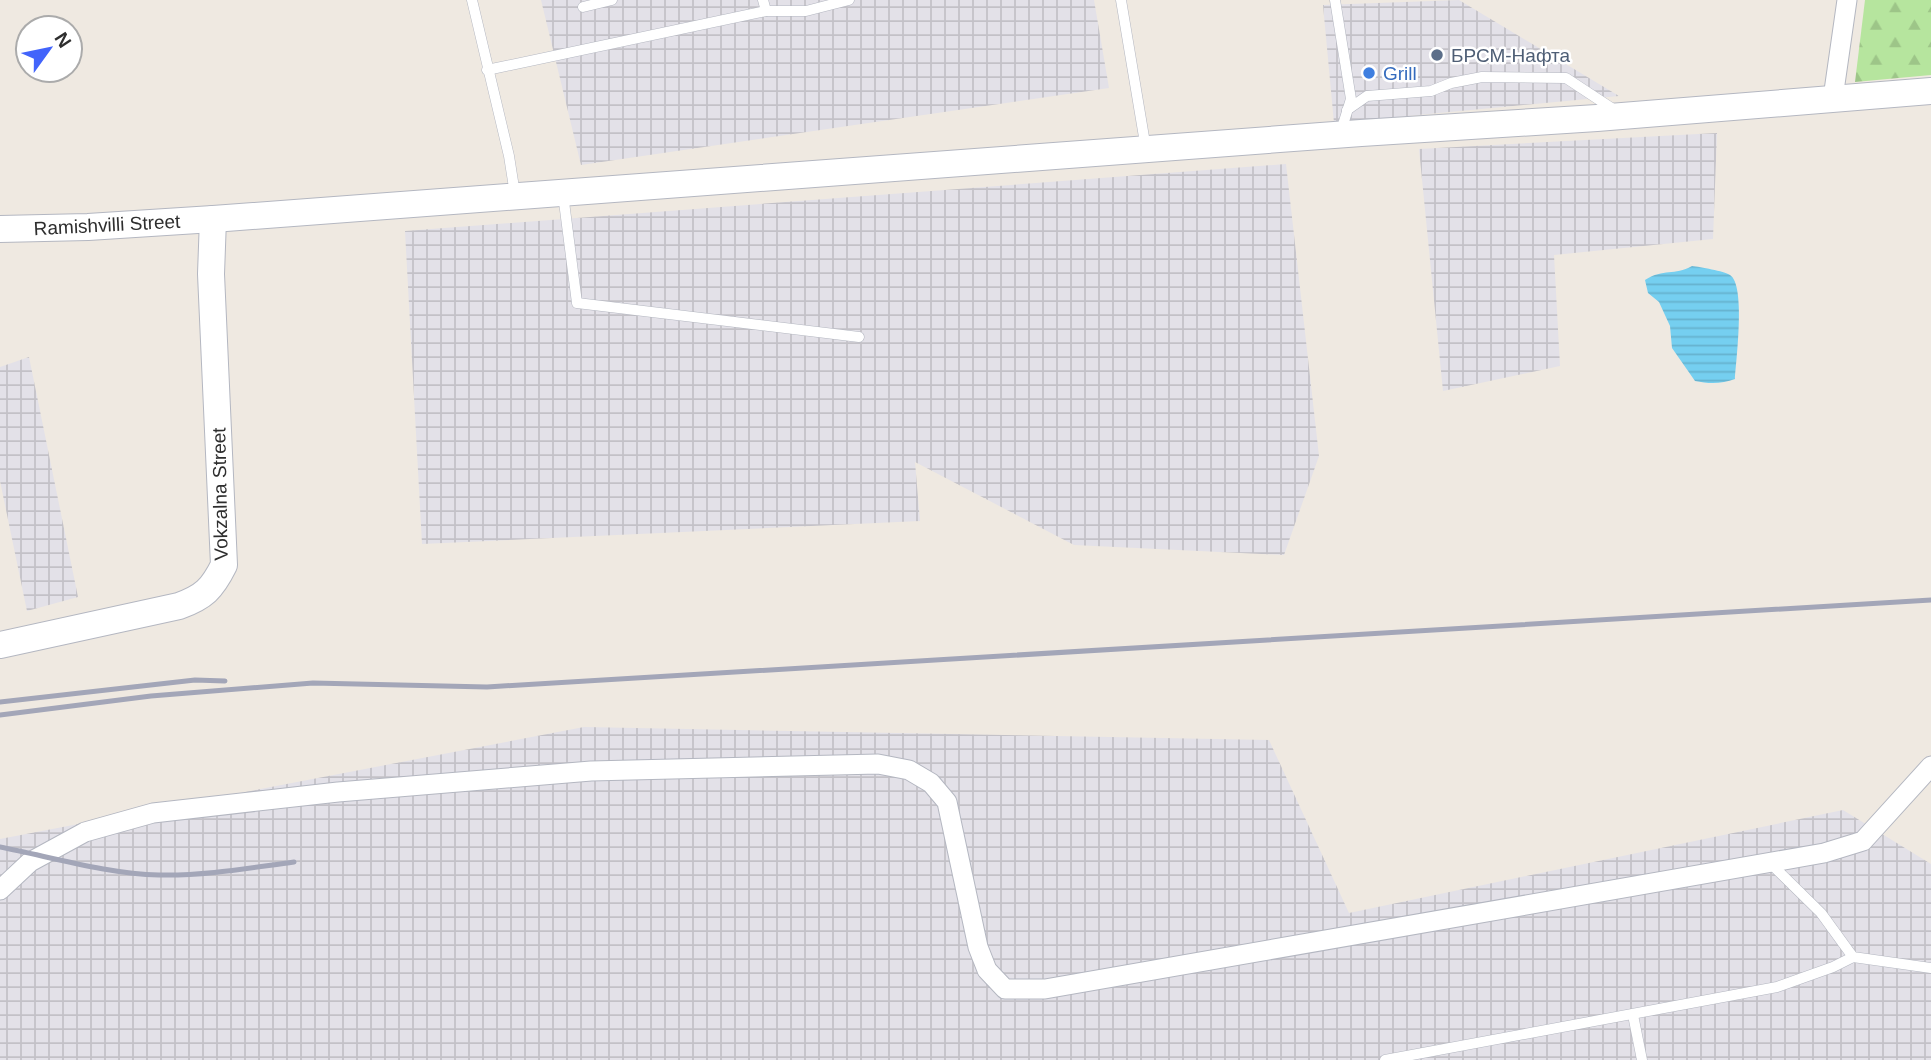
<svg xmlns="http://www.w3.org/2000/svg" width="1931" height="1060" font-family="Helvetica,sans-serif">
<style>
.industrial{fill:url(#industrial-grid)}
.forest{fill:url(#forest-firs)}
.water{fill:url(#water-rules)}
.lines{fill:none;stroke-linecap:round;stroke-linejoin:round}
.lane-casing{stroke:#b4b7c1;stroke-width:11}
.street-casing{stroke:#b4b7c1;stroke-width:21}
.secondary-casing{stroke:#b4b7c1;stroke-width:28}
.lane{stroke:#fff;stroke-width:10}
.street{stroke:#fff;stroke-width:19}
.secondary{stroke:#fff;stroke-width:26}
.rail{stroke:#a3a6b8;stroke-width:5}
.service-dot{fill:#5c6f8a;stroke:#fff;stroke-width:2.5}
.shop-dot{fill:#3f7fe0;stroke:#fff;stroke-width:2.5}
.labels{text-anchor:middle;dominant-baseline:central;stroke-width:5;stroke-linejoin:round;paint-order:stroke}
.service-label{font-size:19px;fill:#4e5e75;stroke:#fff;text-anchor:start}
.shop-label{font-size:19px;fill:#366cbe;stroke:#fff;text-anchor:start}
.street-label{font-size:19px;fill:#2e2e2e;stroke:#fff}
</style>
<defs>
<pattern id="industrial-grid" width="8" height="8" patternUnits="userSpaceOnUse" patternTransform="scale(1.75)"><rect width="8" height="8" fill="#e3e1e8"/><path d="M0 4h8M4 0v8" fill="none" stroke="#c3c1c7"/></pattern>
<pattern id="forest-firs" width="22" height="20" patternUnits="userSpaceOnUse" patternTransform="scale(1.75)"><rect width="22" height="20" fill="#b6e59e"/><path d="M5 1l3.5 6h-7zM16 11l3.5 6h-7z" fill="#9dc588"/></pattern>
<pattern id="water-rules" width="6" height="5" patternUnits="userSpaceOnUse" patternTransform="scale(1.75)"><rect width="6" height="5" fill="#75cff0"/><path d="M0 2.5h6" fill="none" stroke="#66b2ce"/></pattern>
</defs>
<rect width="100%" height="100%" fill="#efe9e1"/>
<!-- industrial -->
<g class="industrial">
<path d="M 541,0 L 1094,0 L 1109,88 L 581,165 Z"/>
<path d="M 1459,0 L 1619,96 L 1334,123 L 1323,5 Z"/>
<path d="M 1717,133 L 1713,239 L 1554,255 L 1560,366 L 1443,391 L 1419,149 Z"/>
<path d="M 1286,164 L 1319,456 L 1284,555 L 1074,545 L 915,462 L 920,521 L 422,544 L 405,231 Z"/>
<path d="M 29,357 L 78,597 L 27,611 L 0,481 L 0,367 Z"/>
<path d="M 584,727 L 1269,740 L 1349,913 L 1843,810 L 1931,864 L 1931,1060 L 0,1060 L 0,839 Z"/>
</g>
<!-- forest -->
<path class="forest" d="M 1865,0 L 1931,0 L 1931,75 L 1855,82 Z"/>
<!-- water -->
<path class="water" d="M 1692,266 C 1700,267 1724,271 1730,275 C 1746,285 1736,361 1735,379 C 1722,384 1709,384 1695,381 L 1672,348 L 1670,326 L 1659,302 L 1648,293 L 1645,280 C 1664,268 1674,276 1692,266 Z"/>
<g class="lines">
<!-- lane casing -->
<g class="lane-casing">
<g id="lane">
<path d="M 472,0 L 509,156 L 515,194"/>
<path d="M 763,0 L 766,11"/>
<path d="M 1121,0 L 1146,149"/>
<path d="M 1335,0 L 1351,99 L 1341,131"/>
<path d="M 583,7 L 612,0"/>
<path d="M 487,70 L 766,11 L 806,11 L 849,0"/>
<path d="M 1347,110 L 1367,96 L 1431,91 L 1451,83 L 1482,77 L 1566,78 L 1616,111"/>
<path d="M 563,194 L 577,303 L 859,337"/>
<path d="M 1770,863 L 1821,913 L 1853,957 L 1931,968"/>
<path d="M 1633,1015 L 1642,1060"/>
<path d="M 1385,1060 L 1777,987 L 1833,967 L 1853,957"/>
</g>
</g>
<!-- street casing -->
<g class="street-casing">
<g id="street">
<path d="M 1833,98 L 1847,0"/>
<path d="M 0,890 L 30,862 L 85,832 L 153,813 L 338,792 L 591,771 L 878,764 L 909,770 L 931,783 L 947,802 L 978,947 L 987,970 L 1005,989 L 1045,989 L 1824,853 L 1863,841 L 1931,766"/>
</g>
</g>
<!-- secondary casing -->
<g class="secondary-casing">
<g id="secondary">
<path d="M 0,229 L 88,227 L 213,219 L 1361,133 L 1597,118 L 1931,91"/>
<path d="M 0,645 L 179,606 C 204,597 212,589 224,565 L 211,274 L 213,219"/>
</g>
</g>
<!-- lane -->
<use href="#lane" class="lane"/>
<!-- street -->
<use href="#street" class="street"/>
<!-- secondary -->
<use href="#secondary" class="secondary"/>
<!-- rail -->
<g class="rail">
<path d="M 0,702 L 195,680 L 225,681"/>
<path d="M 0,715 L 151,696 L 313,683 L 487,687 L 1931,600"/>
<path d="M 0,847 C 51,857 108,874 159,875 C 205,876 249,868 294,862"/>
</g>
</g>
<!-- markers -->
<circle class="service-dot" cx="1437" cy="55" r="7"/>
<circle class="shop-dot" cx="1369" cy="73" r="7"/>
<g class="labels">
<!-- service labels -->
<g class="service-label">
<text x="1451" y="55">БРСМ-Нафта</text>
</g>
<!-- shop labels -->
<g class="shop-label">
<text x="1383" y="73">Grill</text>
</g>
<!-- street labels -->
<g class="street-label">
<text transform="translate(107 225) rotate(-3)">Ramishvilli Street</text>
<text transform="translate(220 494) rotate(-91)">Vokzalna Street</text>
</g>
</g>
<!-- north arrow -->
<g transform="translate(49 49) rotate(57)"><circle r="33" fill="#ffffff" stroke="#ababab" stroke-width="2"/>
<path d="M0-5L12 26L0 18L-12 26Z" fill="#4264fb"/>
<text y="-10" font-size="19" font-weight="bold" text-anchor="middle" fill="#2e2e2e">N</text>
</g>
</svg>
